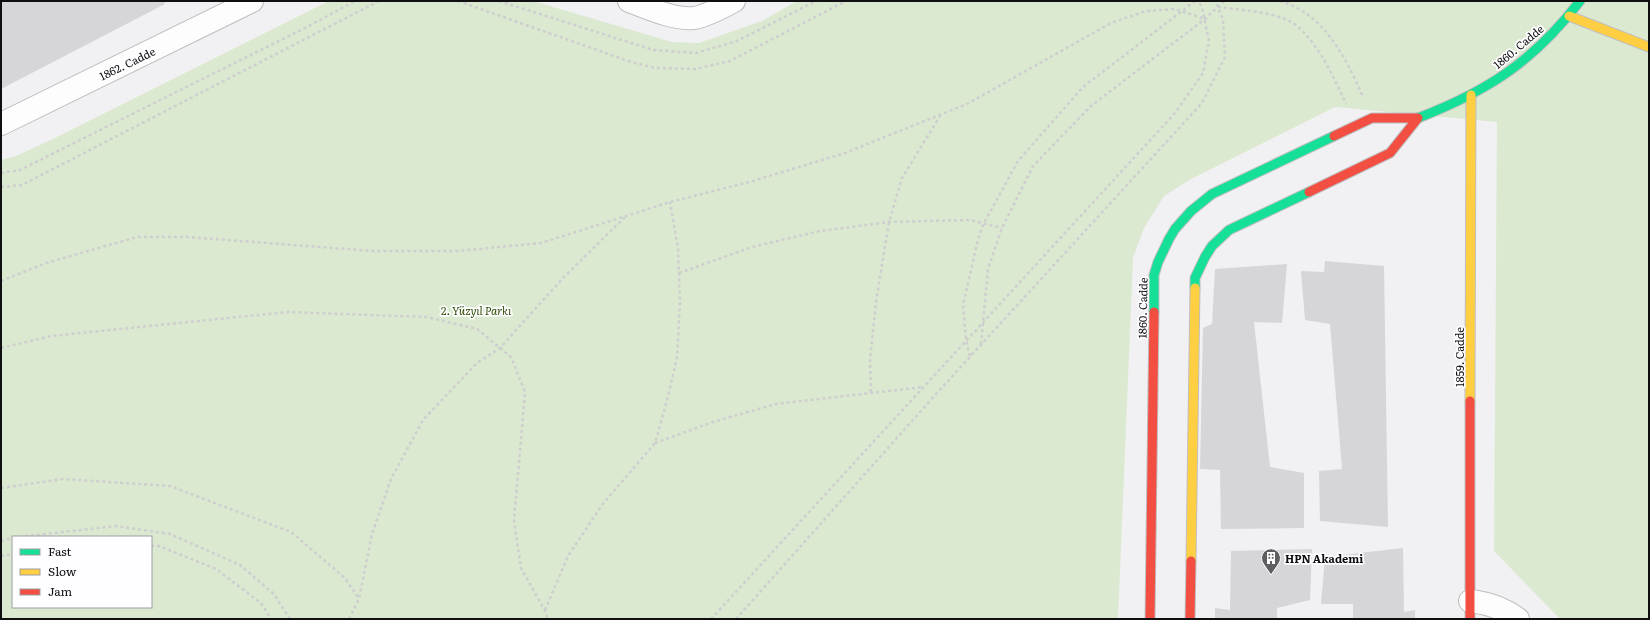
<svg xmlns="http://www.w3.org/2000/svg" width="1650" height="620" font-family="Literata,serif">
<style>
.green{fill:#dbe9d1;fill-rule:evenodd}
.building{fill:#d6d5d8}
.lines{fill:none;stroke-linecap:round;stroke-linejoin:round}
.street-casing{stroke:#bebec0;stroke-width:24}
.fast-casing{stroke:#bebec0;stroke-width:11}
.slow-casing{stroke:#bebec0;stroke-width:11}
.jam-casing{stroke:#bebec0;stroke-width:11}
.path{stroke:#cececf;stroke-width:2.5;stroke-dasharray:3 3;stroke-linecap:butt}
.street{stroke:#fdfdfd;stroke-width:22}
.fast{stroke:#16e098;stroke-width:9}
.slow{stroke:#ffcf43;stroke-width:9}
.jam{stroke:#f24e42;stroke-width:9}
.labels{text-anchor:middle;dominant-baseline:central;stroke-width:3.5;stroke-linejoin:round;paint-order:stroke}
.street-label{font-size:11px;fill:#0f0e10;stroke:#fefdff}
.park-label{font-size:11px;font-style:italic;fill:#2c4b02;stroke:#fefdff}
.poi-label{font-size:11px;font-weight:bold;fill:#0f0e10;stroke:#fefdff;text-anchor:start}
</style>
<rect width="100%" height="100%" fill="#f1f0f3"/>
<!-- green -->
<path class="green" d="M 329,1 L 533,1 L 672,42 L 699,43 L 762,21 L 797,1 L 1649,1 L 1649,619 L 1560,619 L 1494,551 L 1497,122 L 1335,107 L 1191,179 L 1164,196 L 1144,228 L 1133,258 L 1118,619 L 1,619 L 1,160 L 16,156 L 53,139 ZM 13,537 L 151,537 L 151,607 L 13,607 Z"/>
<!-- building -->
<g class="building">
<path d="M 1,1 L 164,1 L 165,4 L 1,89 Z"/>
<path d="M 1325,261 L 1384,266 L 1388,527 L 1320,521 L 1319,471 L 1342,469 L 1330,324 L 1305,320 L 1301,271 L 1324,272 Z"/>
<path d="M 1287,264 L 1282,323 L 1254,322 L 1270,467 L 1304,473 L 1304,528 L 1221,529 L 1220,470 L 1200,469 L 1203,328 L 1212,324 L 1215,269 Z"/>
<path d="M 1403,548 L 1404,612 L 1415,610 L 1415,619 L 1353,619 L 1353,604 L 1321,604 L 1325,557 Z"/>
<path d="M 1312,549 L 1310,600 L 1277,608 L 1277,619 L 1215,619 L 1215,608 L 1230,610 L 1231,551 Z"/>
</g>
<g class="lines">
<!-- street casing -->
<g class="street-casing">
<g id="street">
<path d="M 629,1 C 648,8 674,20 694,18 C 706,16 723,7 734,1"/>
<path d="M 1,124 L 252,1"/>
<path d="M 1470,601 C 1489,603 1503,608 1518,619"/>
</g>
</g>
<!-- fast casing -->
<g class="fast-casing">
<g id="fast">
<path d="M 1418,118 C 1488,91 1534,61 1580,1"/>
<path d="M 1195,288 L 1195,278 L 1205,257 L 1212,246 L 1229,230 L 1309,192"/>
<path d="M 1154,312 L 1154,275 L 1158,262 L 1169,239 L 1175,229 L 1191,211 L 1212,194 L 1334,136"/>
</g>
</g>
<!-- slow casing -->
<g class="slow-casing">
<g id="slow">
<path d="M 1569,16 L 1649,47"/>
<path d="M 1470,401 L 1471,95"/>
<path d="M 1191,561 L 1195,288"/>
</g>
</g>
<!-- jam casing -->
<g class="jam-casing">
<g id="jam">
<path d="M 1309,192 L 1390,153 L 1418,118 L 1372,118 L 1334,136"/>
<path d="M 1150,619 L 1154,312"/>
<path d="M 1190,619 L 1191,561"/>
<path d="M 1470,619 L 1470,401"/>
</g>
</g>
<!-- path -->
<g class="path">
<path d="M 458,1 L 628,61 L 655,68 L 695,69 L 730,61 L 846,1"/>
<path d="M 499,1 L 653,50 L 696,53 L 737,41 L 816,1"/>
<path d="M 1280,1 C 1286,3 1292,5 1297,8 C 1330,25 1349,65 1363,97"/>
<path d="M 1218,7 C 1240,10 1264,11 1285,19 C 1312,29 1335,79 1346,104"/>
<path d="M 1,173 L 20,170 L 307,27 L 355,1"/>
<path d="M 1,187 L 22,185 L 379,1"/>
<path d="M 679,273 L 752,247 L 820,231 L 889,222 L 970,220 L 1002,228"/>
<path d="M 1,281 L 46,263 L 137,237 L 188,237 L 373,251 L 458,251 L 541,243 L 670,202 L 753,181 L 845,153 L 967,104 L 1111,23 L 1146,11 L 1175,9 L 1205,19"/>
<path d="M 981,344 L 988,269 L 1002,228 L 1033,166 L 1091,106 L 1205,19 L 1224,1"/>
<path d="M 1,348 L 51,336 L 288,312 L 427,317 L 477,329 L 511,357 L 525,392 L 514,521 L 521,568 L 545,611 L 548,619"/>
<path d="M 970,356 L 966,340 L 963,305 L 978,239 L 984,223 L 1018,161 L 1083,87 L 1195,1"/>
<path d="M 871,392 L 870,360 L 876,302 L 889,222 L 902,178 L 940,116"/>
<path d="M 655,443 L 713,422 L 776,404 L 923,387"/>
<path d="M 1,488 L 63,479 L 170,486 L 291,532 L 345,578 L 359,599"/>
<path d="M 19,537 L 116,526 L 170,534 L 240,565 L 274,594 L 290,619"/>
<path d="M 1,541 L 13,538"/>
<path d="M 151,546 L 159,546 L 216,569 L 261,603 L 271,619"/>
<path d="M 1,556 L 13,554"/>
<path d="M 545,610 L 568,556 L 602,505 L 655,443 L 665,408 L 677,358 L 680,301 L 678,249 L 670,202"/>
<path d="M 349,619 L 359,599 L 372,534 L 391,479 L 423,420 L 477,363 L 500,348 L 564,277 L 627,215"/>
<path d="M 711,619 L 1175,113 L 1203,73 L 1209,41 L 1202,7 L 1198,1"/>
<path d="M 736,619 L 936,394 L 1202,103 L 1225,57 L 1223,19 L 1215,1"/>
</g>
<!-- street -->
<use href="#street" class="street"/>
<!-- fast -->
<use href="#fast" class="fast"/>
<!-- slow -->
<use href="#slow" class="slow"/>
<!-- jam -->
<use href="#jam" class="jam"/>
</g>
<!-- icons -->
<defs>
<g id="building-pin" transform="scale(1)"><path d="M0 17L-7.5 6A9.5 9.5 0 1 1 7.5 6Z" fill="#5e5d5f" stroke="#fefdff"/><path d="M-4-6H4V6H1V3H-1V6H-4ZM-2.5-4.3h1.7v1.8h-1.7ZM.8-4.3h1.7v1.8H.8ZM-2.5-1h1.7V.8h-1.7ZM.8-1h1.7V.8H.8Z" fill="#fff"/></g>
</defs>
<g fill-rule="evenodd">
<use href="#building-pin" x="1271" y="558"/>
</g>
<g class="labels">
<!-- street labels -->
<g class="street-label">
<text transform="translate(1518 46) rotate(-40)">1860. Cadde</text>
<text transform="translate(127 63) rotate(-26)">1862. Cadde</text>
<text transform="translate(1142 308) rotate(-89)">1860. Cadde</text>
<text transform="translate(1459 357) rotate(-90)">1859. Cadde</text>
</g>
<!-- park labels -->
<g class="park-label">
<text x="476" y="310">2. Yüzyıl Parkı</text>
</g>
<!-- poi labels -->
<g class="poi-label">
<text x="1285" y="558">HPN Akademi</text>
</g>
</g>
<!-- border -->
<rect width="1650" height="620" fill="none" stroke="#0f0e10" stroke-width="4"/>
<!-- legend -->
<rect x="12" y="536" width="140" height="72" fill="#fefdff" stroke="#9e9d9f"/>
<rect x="20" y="549" width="20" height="6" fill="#16e098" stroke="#9e9d9f"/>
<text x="48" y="556" font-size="12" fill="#0f0e10">Fast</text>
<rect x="20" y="569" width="20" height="6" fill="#ffcf43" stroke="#9e9d9f"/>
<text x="48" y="576" font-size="12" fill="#0f0e10">Slow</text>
<rect x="20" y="589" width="20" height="6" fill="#f24e42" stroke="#9e9d9f"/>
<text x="48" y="596" font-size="12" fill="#0f0e10">Jam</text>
</svg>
